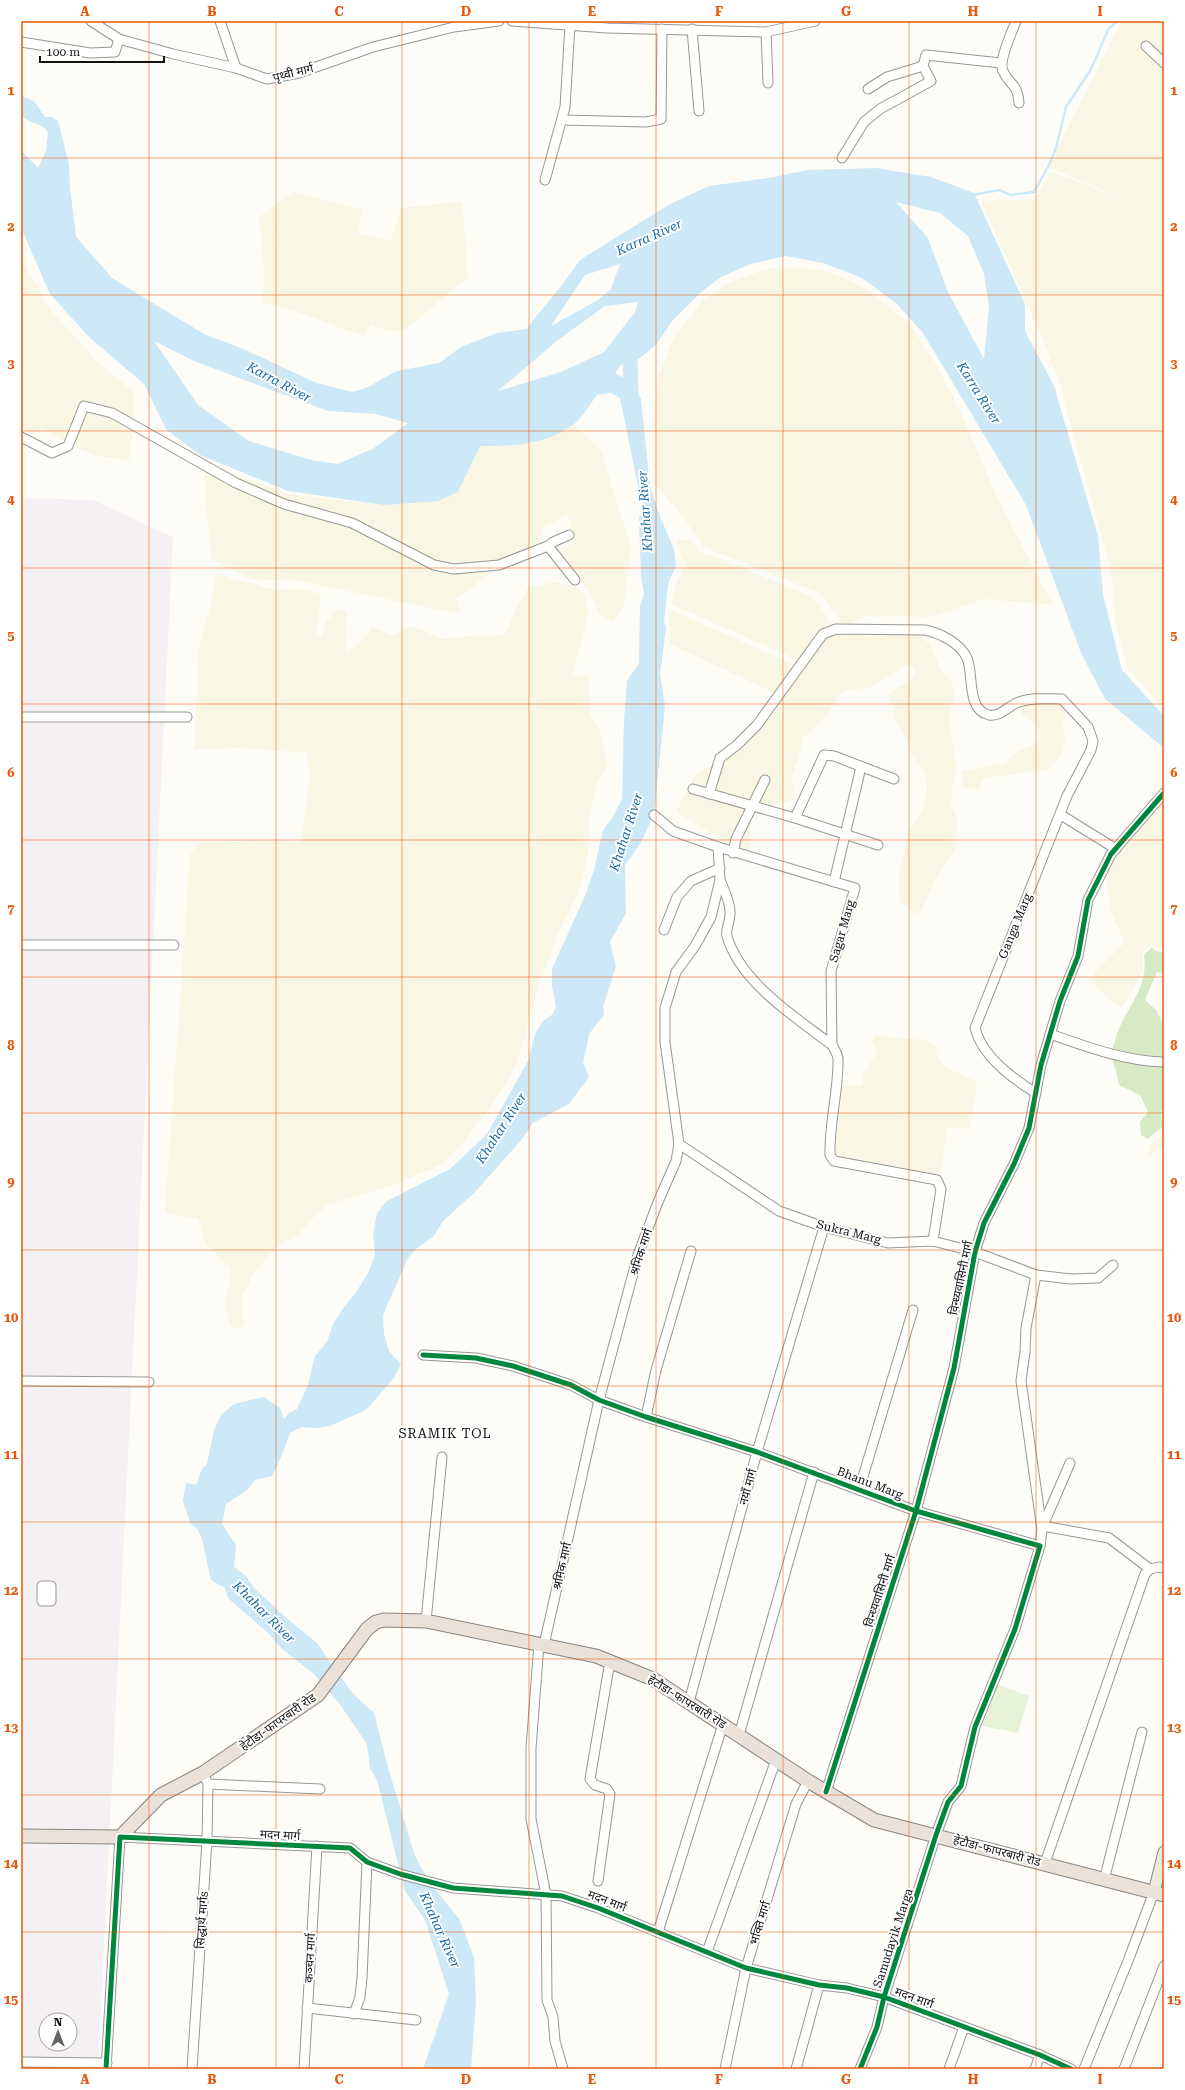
<svg xmlns="http://www.w3.org/2000/svg" width="1185" height="2090" font-family="'Roboto Serif','Noto Sans Devanagari',serif">
<style>
.industrial{fill:#f5f0f3;fill-rule:evenodd}
.farmland{fill:#f9f7e4}
.green{fill:#e7f3d7}
.forest{fill:#d8eac5}
.water{fill:#cde8f7;fill-rule:evenodd}
.lines{fill:none;stroke-linecap:round;stroke-linejoin:round}
.stream{stroke:#cde8f7;stroke-width:2.5}
.river{stroke:#cde8f7;stroke-width:15}
.minor-casing{stroke:#979795;stroke-width:11}
.major-casing{stroke:#858482;stroke-width:13}
.highway-casing{stroke:#858482;stroke-width:15}
.minor{stroke:#fffffe;stroke-width:9}
.major{stroke:#ede9dc;stroke-width:11}
.highway{stroke:#eae1d8;stroke-width:13}
.cycleway-casing{stroke:#fff;stroke-width:8}
.cycleway{stroke:#00873e;stroke-width:5}
.grid{fill:none;stroke:#e8590c;stroke-width:1;stroke-opacity:0.55}
.labels{text-anchor:middle;dominant-baseline:central;stroke-width:4;stroke-linejoin:round;paint-order:stroke}
.street-label{font-size:12px;fill:#111;stroke:#fff}
.water-label{font-size:13px;font-style:italic;fill:#1768a6;stroke:#fff}
.neighbourhood-label{font-size:13px;letter-spacing:1px;fill:#111;stroke:#fff}
.neatline{fill:none;stroke:#e8590c;stroke-width:1.5}
.grid-label{font-size:13px;text-anchor:middle;font-weight:bold;fill:#e8590c}
</style>
<rect width="100%" height="100%" fill="#fdfcf7"/>
<!-- industrial -->
<path class="industrial" d="M 21,498 L 93,500 L 173,537 L 98,2069 L 21,2069 ZM 46,2020 L 70,2020 L 70,2044 L 46,2044 Z"/>
<!-- farmland -->
<g class="farmland">
<path d="M 1122,21 L 1164,21 L 1164,709 L 1127,668 L 1115,619 L 1112,575 L 1059,382 L 1045,345 L 981,201 L 1036,199 L 1050,171 L 1130,202 L 1048,167 Z"/>
<path d="M 294,192 L 363,210 L 357,233 L 390,241 L 401,208 L 462,201 L 468,277 L 404,331 L 387,331 L 371,325 L 365,337 L 300,313 L 263,302 L 264,267 L 259,217 Z"/>
<path d="M 21,259 L 52,312 L 100,364 L 134,392 L 134,426 L 129,460 L 97,456 L 75,447 L 42,427 L 33,435 L 21,426 Z"/>
<path d="M 770,268 L 814,269 L 836,274 L 866,289 L 909,323 L 936,364 L 959,408 L 997,497 L 1053,605 L 984,599 L 931,617 L 864,616 L 845,626 L 820,593 L 703,547 L 684,518 L 653,483 L 653,420 L 658,377 L 673,339 L 702,301 L 727,283 Z"/>
<path d="M 574,424 L 601,451 L 631,547 L 623,609 L 613,621 L 599,614 L 592,596 L 558,550 L 575,542 L 568,515 L 542,528 L 544,547 L 514,555 L 456,599 L 460,614 L 298,581 L 251,579 L 211,559 L 203,463 L 288,494 L 384,505 L 458,492 L 480,446 L 493,447 L 544,440 Z"/>
<path d="M 677,540 L 691,540 L 700,552 L 727,561 L 813,598 L 832,623 L 815,636 L 798,660 L 671,604 L 676,583 L 686,566 L 681,556 Z"/>
<path d="M 220,573 L 235,580 L 256,584 L 260,587 L 280,590 L 303,589 L 321,594 L 317,634 L 321,637 L 326,622 L 338,609 L 347,611 L 345,637 L 347,651 L 358,645 L 373,627 L 392,635 L 411,626 L 443,639 L 466,636 L 490,637 L 506,633 L 515,610 L 528,588 L 553,582 L 578,587 L 587,599 L 588,617 L 572,676 L 589,677 L 590,713 L 600,731 L 608,765 L 596,786 L 589,822 L 588,854 L 579,892 L 558,933 L 537,990 L 531,1016 L 516,1066 L 494,1102 L 462,1144 L 443,1164 L 391,1186 L 329,1204 L 314,1217 L 299,1234 L 281,1244 L 267,1257 L 255,1272 L 243,1294 L 242,1312 L 245,1321 L 243,1327 L 235,1329 L 230,1324 L 226,1311 L 225,1300 L 230,1282 L 231,1268 L 206,1245 L 198,1219 L 165,1213 L 190,855 L 198,843 L 270,841 L 301,843 L 310,773 L 306,753 L 239,748 L 194,750 L 199,647 L 208,616 L 216,574 Z"/>
<path d="M 669,609 L 795,665 L 774,693 L 670,644 Z"/>
<path d="M 827,632 L 862,633 L 865,636 L 881,637 L 898,632 L 918,635 L 930,644 L 941,670 L 950,679 L 955,694 L 950,712 L 950,730 L 957,769 L 952,788 L 951,805 L 958,820 L 955,851 L 936,878 L 922,909 L 918,913 L 913,913 L 899,901 L 899,873 L 909,832 L 924,806 L 927,791 L 927,780 L 924,770 L 911,754 L 907,740 L 897,724 L 889,695 L 897,688 L 911,681 L 916,673 L 914,667 L 906,666 L 869,688 L 855,689 L 843,692 L 826,716 L 803,738 L 798,760 L 792,775 L 794,794 L 791,800 L 762,809 L 753,813 L 751,818 L 750,844 L 747,852 L 729,847 L 724,841 L 676,812 L 692,779 L 703,770 L 720,762 L 745,744 L 757,732 Z"/>
<path d="M 1037,702 L 1061,704 L 1065,710 L 1063,725 L 1065,739 L 1062,755 L 1048,770 L 985,778 L 981,783 L 979,790 L 962,787 L 962,771 L 1005,763 L 1015,753 L 1039,741 L 1039,732 L 1035,723 L 1022,715 L 1022,706 Z"/>
<path d="M 1164,797 L 1164,950 L 1151,945 L 1143,952 L 1143,971 L 1125,1003 L 1121,1007 L 1115,1005 L 1091,982 L 1096,971 L 1124,943 L 1111,910 L 1105,875 L 1116,854 Z"/>
<path d="M 875,1036 L 925,1040 L 935,1047 L 938,1057 L 948,1068 L 975,1081 L 977,1085 L 970,1129 L 947,1127 L 941,1176 L 839,1158 L 836,1154 L 841,1086 L 862,1085 L 864,1072 L 878,1051 L 872,1042 Z"/>
<path d="M 1164,1132 L 1164,1146 L 1149,1156 L 1148,1147 Z"/>
</g>
<!-- green -->
<path class="green" d="M 998,1685 L 1029,1696 L 1018,1733 L 982,1726 Z"/>
<!-- forest -->
<path class="forest" d="M 1152,947 L 1156,951 L 1164,953 L 1164,973 L 1157,972 L 1145,1000 L 1157,1011 L 1164,1027 L 1164,1107 L 1161,1110 L 1162,1127 L 1148,1139 L 1141,1135 L 1140,1122 L 1148,1112 L 1140,1095 L 1119,1085 C 1118,1074 1111,1061 1112,1052 C 1112,1048 1114,1044 1115,1040 C 1124,1009 1149,990 1144,955 Z"/>
<!-- water -->
<path class="water" d="M 21,95 L 35,102 L 45,117 L 52,117 L 58,121 L 69,164 L 70,188 L 76,237 L 112,278 L 204,334 L 246,350 L 314,382 L 352,392 L 366,388 L 397,371 L 439,363 L 461,347 L 497,333 L 526,329 L 562,285 L 580,260 L 670,204 L 709,186 L 774,177 L 808,170 L 876,168 L 931,177 L 974,193 L 1025,304 L 1025,331 L 1054,386 L 1098,536 L 1103,594 L 1122,670 L 1164,716 L 1164,748 L 1105,699 L 1081,653 L 1026,505 L 923,333 L 897,304 L 862,278 L 823,263 L 786,256 L 750,264 L 721,277 L 701,292 L 672,321 L 656,345 L 640,358 L 622,364 L 615,373 L 634,384 L 641,399 L 650,486 L 659,514 L 674,549 L 676,566 L 668,584 L 664,622 L 666,628 L 660,674 L 665,706 L 654,815 L 640,844 L 625,865 L 626,913 L 610,942 L 616,966 L 603,1007 L 604,1015 L 589,1034 L 587,1045 L 583,1062 L 589,1077 L 569,1104 L 533,1123 L 523,1138 L 475,1192 L 443,1221 L 434,1236 L 417,1248 L 408,1258 L 383,1315 L 384,1334 L 389,1351 L 401,1364 L 394,1378 L 366,1410 L 330,1426 L 316,1428 L 302,1427 L 290,1433 L 281,1457 L 272,1476 L 255,1480 L 247,1490 L 226,1504 L 222,1524 L 236,1545 L 234,1567 L 246,1576 L 254,1588 L 284,1616 L 317,1643 L 353,1694 L 374,1713 L 387,1764 L 415,1856 L 430,1883 L 460,1920 L 474,1958 L 476,2000 L 471,2069 L 423,2069 L 449,1994 L 425,1920 L 405,1891 L 377,1780 L 370,1768 L 367,1744 L 339,1703 L 314,1674 L 282,1649 L 268,1633 L 228,1598 L 225,1588 L 211,1580 L 202,1539 L 198,1530 L 190,1523 L 183,1500 L 186,1483 L 196,1485 L 202,1469 L 207,1464 L 214,1430 L 221,1415 L 234,1404 L 264,1397 L 280,1408 L 284,1419 L 289,1413 L 297,1409 L 308,1385 L 315,1356 L 327,1342 L 333,1324 L 344,1307 L 357,1291 L 369,1271 L 375,1255 L 373,1235 L 377,1213 L 387,1201 L 450,1169 L 487,1134 L 528,1061 L 535,1034 L 543,1021 L 553,1014 L 556,1006 L 552,986 L 552,969 L 585,896 L 594,870 L 603,830 L 613,817 L 622,799 L 624,721 L 627,680 L 639,664 L 640,605 L 644,595 L 641,575 L 639,518 L 643,510 L 620,398 L 611,393 L 597,395 C 590,404 583,417 574,424 C 549,444 510,447 480,446 L 458,492 L 438,501 L 384,505 L 288,491 L 200,455 L 166,429 L 144,384 L 90,338 L 50,294 L 21,228 L 21,150 L 38,168 L 46,151 L 48,132 C 41,122 30,124 21,116 ZM 896,202 L 940,213 L 968,236 L 984,274 L 989,307 L 984,359 L 948,292 L 928,238 ZM 620,264 L 611,289 L 598,300 L 551,326 L 585,275 ZM 638,302 L 635,312 L 604,352 L 561,372 L 498,391 L 558,340 L 605,306 ZM 154,341 L 194,361 L 328,411 L 375,414 L 408,423 L 374,448 L 338,464 L 311,460 L 249,441 L 198,405 Z"/>
<g class="lines">
<!-- stream -->
<path class="stream" d="M 973,195 L 999,190 L 1011,195 L 1034,192 L 1048,167 L 1056,148 L 1066,107 L 1091,69 L 1109,28 L 1118,21"/>
<!-- river -->
<path class="river" d="M 631,401 L 630,355 L 639,344"/>
<!-- minor casing -->
<g class="minor-casing">
<g id="minor">
<path d="M 91,21 L 119,39 L 173,54 L 236,68 L 267,79 L 299,73 L 373,47 L 454,27 L 499,21"/>
<path d="M 220,21 L 236,68"/>
<path d="M 512,21 L 607,28 L 766,32 L 815,21"/>
<path d="M 1016,21 C 1012,32 998,61 1003,71 C 1010,87 1017,81 1019,103"/>
<path d="M 692,29 L 699,111"/>
<path d="M 766,32 L 768,83"/>
<path d="M 21,42 L 90,53 L 115,52 L 119,39"/>
<path d="M 1146,46 L 1164,63"/>
<path d="M 868,89 L 887,77 L 923,66"/>
<path d="M 562,120 L 646,122 L 661,119 L 662,29"/>
<path d="M 842,158 L 864,122 L 880,109 L 931,81 L 923,66 L 926,55 L 1001,63"/>
<path d="M 545,180 L 565,107 L 570,25"/>
<path d="M 21,437 L 52,453 L 68,446 L 84,406 L 112,413 L 236,483 L 284,504 L 352,523 L 434,565 L 454,569 L 499,565 L 548,546 L 553,542 L 569,535"/>
<path d="M 548,546 L 575,580"/>
<path d="M 21,717 L 187,717"/>
<path d="M 693,789 L 795,818 L 878,845"/>
<path d="M 709,794 L 720,758 L 737,745 L 757,725 L 823,634 L 836,629 L 925,630 C 940,633 960,643 967,658 C 974,674 966,710 989,715 C 1001,717 1009,705 1019,702 C 1032,697 1048,699 1062,699 L 1088,727 L 1093,741 L 1091,750 L 1067,796 L 975,1028 C 982,1056 1013,1079 1036,1093"/>
<path d="M 1061,815 L 1116,849"/>
<path d="M 795,818 L 824,755 L 834,756 L 894,779"/>
<path d="M 718,847 L 855,888 L 831,971 L 832,1045"/>
<path d="M 733,853 L 736,839 L 765,780"/>
<path d="M 720,880 C 724,890 730,901 730,912 C 731,920 725,929 727,936 C 740,982 795,1017 832,1045 C 835,1050 839,1056 838,1062 C 838,1093 829,1124 830,1155 L 834,1161 L 937,1180 L 941,1189 L 933,1241"/>
<path d="M 834,882 L 861,767"/>
<path d="M 664,930 L 677,897 L 691,881 L 720,868"/>
<path d="M 21,945 L 174,945"/>
<path d="M 1050,1034 C 1087,1047 1122,1060 1161,1062"/>
<path d="M 679,1144 L 779,1211 L 824,1227 L 888,1243 L 933,1241 L 975,1252 L 1036,1275 L 1071,1279 L 1098,1278 L 1113,1265"/>
<path d="M 1036,1275 L 1026,1328 L 1025,1352 L 1021,1381 L 1042,1530 L 1040,1546"/>
<path d="M 423,1355 L 476,1358 L 513,1366 L 571,1385 L 599,1400 L 646,1417 L 757,1452 L 916,1511 L 1040,1546 L 1015,1629 L 975,1727 L 961,1786 L 948,1802 L 936,1835 L 884,1997 L 877,2027 L 860,2069"/>
<path d="M 21,1381 L 149,1382"/>
<path d="M 646,1417 L 656,1370 L 691,1251"/>
<path d="M 859,1490 L 913,1310"/>
<path d="M 1043,1526 L 1109,1538 L 1150,1569"/>
<path d="M 1042,1528 L 1070,1463"/>
<rect x="42" y="1586" width="9" height="15"/>
<path d="M 426,1621 L 442,1457"/>
<path d="M 539,1644 L 531,1748 L 531,1819 L 546,1895 L 547,2000 L 553,2017 L 555,2041 L 563,2069"/>
<path d="M 544,1645 L 599,1400 L 638,1255 L 658,1202 L 676,1161 L 679,1144 L 665,1042 L 665,1008 L 676,972 L 695,946 L 711,917 L 720,880 L 718,847 L 673,831 L 654,815"/>
<path d="M 689,1702 L 757,1452 L 824,1227"/>
<path d="M 739,1735 L 814,1472"/>
<path d="M 208,1784 L 320,1789"/>
<path d="M 826,1792 L 916,1511 L 954,1368 L 975,1252 L 984,1223 L 1014,1164 L 1029,1128 L 1041,1065 L 1060,1001 L 1078,956 L 1088,900 L 1111,854 L 1164,793"/>
<path d="M 1045,1863 L 1145,1574 L 1150,1569 L 1159,1567 L 1164,1568"/>
<path d="M 1104,1880 L 1142,1732"/>
<path d="M 598,1881 L 610,1794 L 607,1789 L 595,1785 L 590,1779 L 610,1661"/>
<path d="M 658,1932 L 723,1724"/>
<path d="M 707,1952 L 776,1760"/>
<path d="M 307,2008 L 416,2020"/>
<path d="M 354,2014 L 360,1997 L 362,1978 L 367,1862"/>
<path d="M 21,2062 L 107,2063"/>
<path d="M 106,2069 L 120,1837 L 350,1848 L 367,1862 L 400,1874 L 453,1888 L 562,1896 L 598,1908 L 746,1968 L 819,1985 L 847,1988 L 884,1997 L 1040,2055 L 1071,2069"/>
<path d="M 192,2069 L 207,1841 L 208,1784 L 203,1773"/>
<path d="M 304,2069 L 317,1846"/>
<path d="M 725,2069 L 746,1968 L 796,1804 L 808,1781"/>
<path d="M 796,2069 L 819,1985"/>
<path d="M 949,2069 L 964,2027"/>
<path d="M 1035,2069 L 1040,2055"/>
<path d="M 1084,2069 L 1128,1961 L 1154,1892"/>
<path d="M 1124,2069 L 1164,1966"/>
</g>
</g>
<!-- major casing -->
<g class="major-casing">
<path id="major" d="M 1154,1892 L 1164,1852"/>
</g>
<!-- highway casing -->
<g class="highway-casing">
<path id="highway" d="M 21,1836 L 120,1837 L 161,1795 L 203,1773 L 318,1695 L 367,1629 L 376,1622 L 384,1620 L 426,1621 L 596,1656 L 653,1679 L 808,1781 L 874,1820 L 1164,1895"/>
</g>
<!-- minor -->
<use href="#minor" class="minor"/>
<!-- major -->
<use href="#major" class="major"/>
<!-- highway -->
<use href="#highway" class="highway"/>
<!-- cycleway casing -->
<g class="cycleway-casing">
<g id="cycleway">
<path d="M 423,1355 L 476,1358 L 513,1366 L 571,1385 L 599,1400 L 646,1417 L 757,1452 L 916,1511 L 1040,1546 L 1015,1629 L 975,1727 L 961,1786 L 948,1802 L 936,1835 L 884,1997 L 877,2027 L 860,2069"/>
<path d="M 826,1792 L 916,1511 L 954,1368 L 975,1252 L 984,1223 L 1014,1164 L 1029,1128 L 1041,1065 L 1060,1001 L 1078,956 L 1088,900 L 1111,854 L 1164,793"/>
<path d="M 106,2069 L 120,1837 L 350,1848 L 367,1862 L 400,1874 L 453,1888 L 562,1896 L 598,1908 L 746,1968 L 819,1985 L 847,1988 L 884,1997 L 1040,2055 L 1071,2069"/>
</g>
</g>
<!-- cycleway -->
<use href="#cycleway" class="cycleway"/>
</g>
<!-- grid -->
<path class="grid" d="M 149,21 L 149,2069M 276,21 L 276,2069M 402,21 L 402,2069M 529,21 L 529,2069M 656,21 L 656,2069M 783,21 L 783,2069M 909,21 L 909,2069M 1036,21 L 1036,2069M 21,158 L 1164,158M 21,295 L 1164,295M 21,431 L 1164,431M 21,568 L 1164,568M 21,704 L 1164,704M 21,840 L 1164,840M 21,977 L 1164,977M 21,1113 L 1164,1113M 21,1250 L 1164,1250M 21,1386 L 1164,1386M 21,1522 L 1164,1522M 21,1659 L 1164,1659M 21,1795 L 1164,1795M 21,1932 L 1164,1932"/>
<g class="labels">
<!-- street labels -->
<g class="street-label">
<text transform="translate(293 73) rotate(-14)">पृथ्वी मार्ग</text>
<text transform="translate(1015 926) rotate(-68)">Ganga Marg</text>
<text transform="translate(842 931) rotate(-74)">Sagar Marg</text>
<text transform="translate(849 1232) rotate(14)">Sukra Marg</text>
<text transform="translate(641 1252) rotate(-72)">श्रमिक मार्ग</text>
<text transform="translate(961 1278) rotate(-78)">विन्ध्यवासिनी मार्ग</text>
<text transform="translate(870 1483) rotate(21)">Bhanu Marg</text>
<text transform="translate(748 1487) rotate(-75)">नयाँ मार्ग</text>
<text transform="translate(562 1566) rotate(-77)">श्रमिक मार्ग</text>
<text transform="translate(880 1591) rotate(-72)">विन्ध्यवासिनी मार्ग</text>
<text transform="translate(687 1702) rotate(32)">हेटौडा-फापरबारी रोड</text>
<text transform="translate(278 1722) rotate(-35)">हेटौडा-फापरबारी रोड</text>
<text transform="translate(280 1835) rotate(3)">मदन मार्ग</text>
<text transform="translate(997 1851) rotate(15)">हेटौडा-फापरबारी रोड</text>
<text transform="translate(607 1901) rotate(21)">मदन मार्ग</text>
<text transform="translate(202 1920) rotate(-86)">सिद्धार्थ मार्गs</text>
<text transform="translate(760 1923) rotate(-73)">भक्ति मार्ग</text>
<text transform="translate(893 1938) rotate(-72)">Samudayik Marga</text>
<text transform="translate(310 1958) rotate(-87)">कञ्चन मार्ग</text>
<text transform="translate(914 1998) rotate(20)">मदन मार्ग</text>
</g>
<!-- water labels -->
<g class="water-label">
<text transform="translate(649 237) rotate(-24)">Karra River</text>
<text transform="translate(279 382) rotate(28)">Karra River</text>
<text transform="translate(979 393) rotate(58)">Karra River</text>
<text transform="translate(645 511) rotate(-94)">Khahar River</text>
<text transform="translate(626 832) rotate(-72)">Khahar River</text>
<text transform="translate(501 1128) rotate(-57)">Khahar River</text>
<text transform="translate(264 1612) rotate(45)">Khahar River</text>
<text transform="translate(440 1930) rotate(66)">Khahar River</text>
</g>
<!-- neighbourhood labels -->
<g class="neighbourhood-label">
<text x="445" y="1433">SRAMIK TOL</text>
</g>
</g>
<!-- border -->
<rect width="1185" height="2090" fill="none" stroke="#ffffff" stroke-width="44"/>
<!-- north arrow -->
<g transform="translate(58 2032)"><circle r="19" fill="#ffffff" stroke="#a0a0a0"/>
<path d="M0-3L7 15L0 10L-7 15Z" fill="#646362"/>
<text y="-6" font-size="11" font-weight="bold" text-anchor="middle" fill="#111111">N</text>
</g>
<!-- scale -->
<path d="M40 56v6h124v-6" fill="none" stroke="#111111" stroke-width="2"/>
<text x="46" y="56" font-size="12" fill="#111111" stroke="#ffffff" stroke-width="3" paint-order="stroke">100 m</text>
<rect x="22" y="22" width="1141" height="2046" class="neatline"/>
<g class="grid-label">
<text x="85" y="16">A</text>
<text x="212" y="16">B</text>
<text x="339" y="16">C</text>
<text x="466" y="16">D</text>
<text x="592" y="16">E</text>
<text x="719" y="16">F</text>
<text x="846" y="16">G</text>
<text x="973" y="16">H</text>
<text x="1100" y="16">I</text>
<text x="11" y="95">1</text>
<text x="1174" y="95">1</text>
<text x="11" y="231">2</text>
<text x="1174" y="231">2</text>
<text x="11" y="368">3</text>
<text x="1174" y="368">3</text>
<text x="11" y="504">4</text>
<text x="1174" y="504">4</text>
<text x="11" y="640">5</text>
<text x="1174" y="640">5</text>
<text x="11" y="777">6</text>
<text x="1174" y="777">6</text>
<text x="11" y="913">7</text>
<text x="1174" y="913">7</text>
<text x="11" y="1050">8</text>
<text x="1174" y="1050">8</text>
<text x="11" y="1186">9</text>
<text x="1174" y="1186">9</text>
<text x="11" y="1322">10</text>
<text x="1174" y="1322">10</text>
<text x="11" y="1459">11</text>
<text x="1174" y="1459">11</text>
<text x="11" y="1595">12</text>
<text x="1174" y="1595">12</text>
<text x="11" y="1732">13</text>
<text x="1174" y="1732">13</text>
<text x="11" y="1868">14</text>
<text x="1174" y="1868">14</text>
<text x="11" y="2004">15</text>
<text x="1174" y="2004">15</text>
<text x="85" y="2084">A</text>
<text x="212" y="2084">B</text>
<text x="339" y="2084">C</text>
<text x="466" y="2084">D</text>
<text x="592" y="2084">E</text>
<text x="719" y="2084">F</text>
<text x="846" y="2084">G</text>
<text x="973" y="2084">H</text>
<text x="1100" y="2084">I</text>
</g>
</svg>
